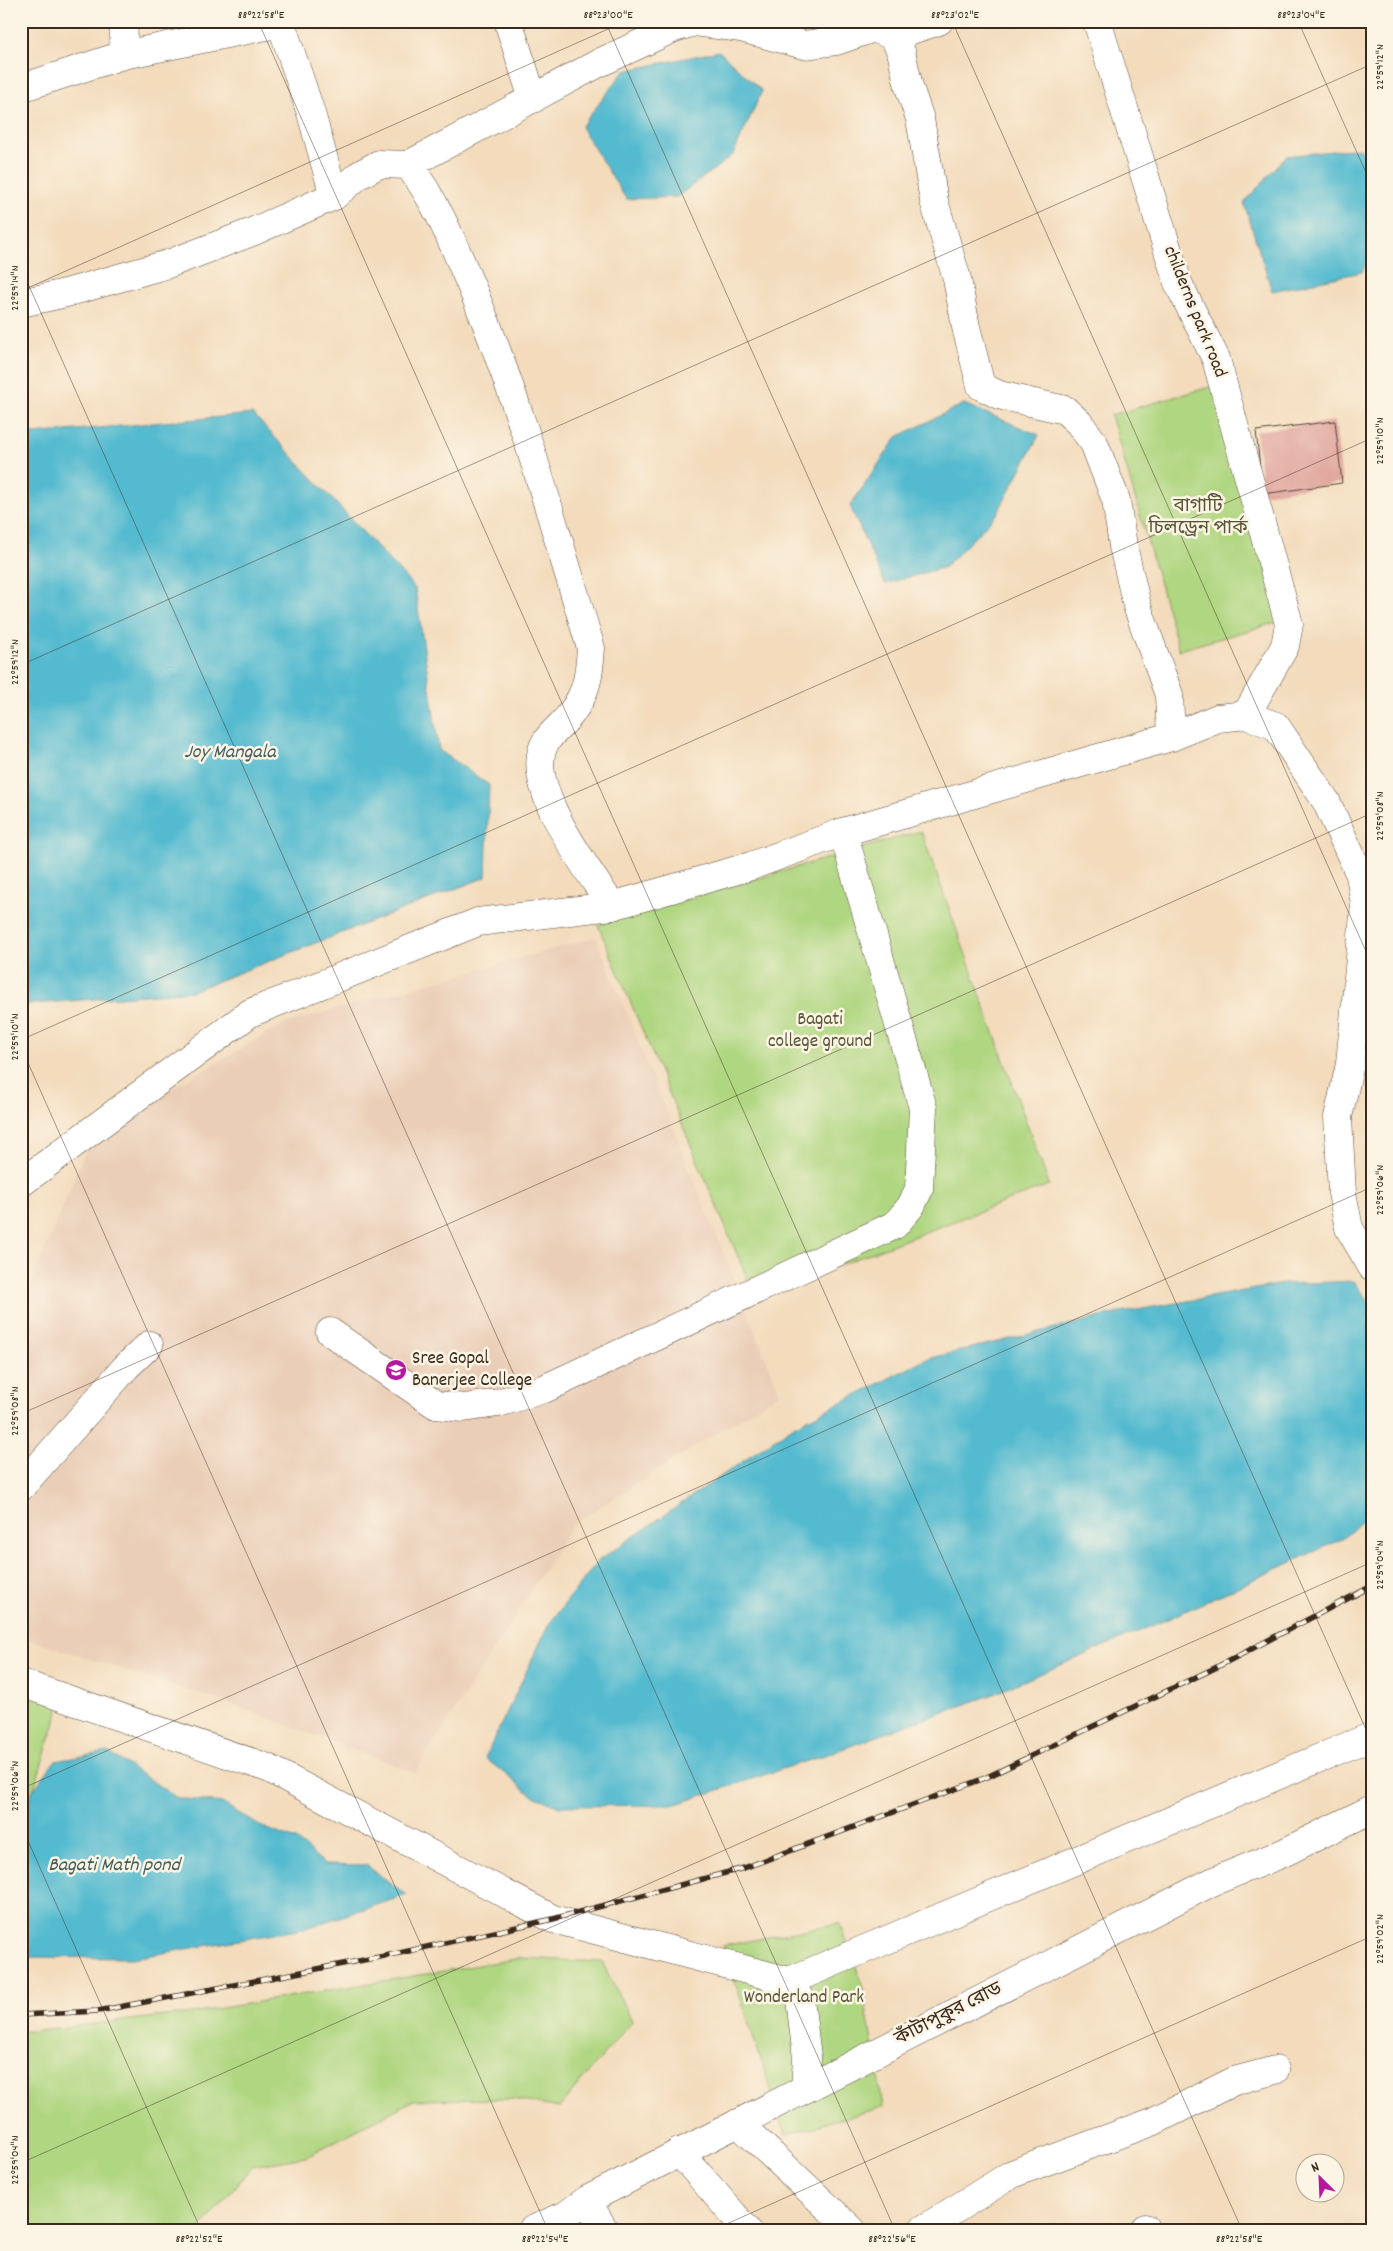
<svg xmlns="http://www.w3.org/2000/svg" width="1393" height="2251" font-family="Dekko,'Noto Sans Bengali',sans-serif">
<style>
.built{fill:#eaceb7}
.green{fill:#afd680;stroke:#75804f}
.water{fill:#52bacf;stroke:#467276}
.building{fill:#dc9991}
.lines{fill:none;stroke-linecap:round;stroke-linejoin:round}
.minor-casing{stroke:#574536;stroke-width:29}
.major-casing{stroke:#574536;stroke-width:29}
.minor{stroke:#fff;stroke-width:28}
.major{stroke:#fff;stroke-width:28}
.rail-casing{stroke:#3b2a1e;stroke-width:5.5}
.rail{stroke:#fcf5e5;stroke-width:4;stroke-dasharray:11;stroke-linecap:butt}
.ticks{fill:none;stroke:#3b2a1e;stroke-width:1;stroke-opacity:0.45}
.labels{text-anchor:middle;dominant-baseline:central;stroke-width:5;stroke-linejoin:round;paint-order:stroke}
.street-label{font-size:19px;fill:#3b2a1e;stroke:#fcf5e5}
.park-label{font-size:19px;fill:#585536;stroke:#fcf5e5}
.poi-label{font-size:19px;fill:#3b2a1e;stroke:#fcf5e5;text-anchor:start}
.water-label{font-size:20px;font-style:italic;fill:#435c5c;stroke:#fcf5e5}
.neatline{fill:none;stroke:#3b2a1e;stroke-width:2}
.ticks-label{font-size:12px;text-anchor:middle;fill:#3b2a1e}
</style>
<rect width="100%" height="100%" fill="#fcf5e5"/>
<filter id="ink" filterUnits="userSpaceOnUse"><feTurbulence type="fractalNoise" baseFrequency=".02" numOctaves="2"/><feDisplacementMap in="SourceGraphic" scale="10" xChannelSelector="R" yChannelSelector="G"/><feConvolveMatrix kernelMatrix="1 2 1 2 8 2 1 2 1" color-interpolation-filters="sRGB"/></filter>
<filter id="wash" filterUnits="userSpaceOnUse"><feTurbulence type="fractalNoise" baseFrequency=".0096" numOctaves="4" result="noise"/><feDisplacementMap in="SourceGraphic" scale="20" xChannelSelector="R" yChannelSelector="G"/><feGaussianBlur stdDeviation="1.12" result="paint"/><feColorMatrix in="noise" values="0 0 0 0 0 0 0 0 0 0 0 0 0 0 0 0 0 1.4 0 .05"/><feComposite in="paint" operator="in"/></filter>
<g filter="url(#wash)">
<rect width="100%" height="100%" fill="#f3dbbc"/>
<!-- built -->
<path class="built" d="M 596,937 L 780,1393 L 573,1524 L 415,1773 L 225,1702 L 21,1637 L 21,1348 L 24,1302 L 92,1135 L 283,1024 Z"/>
<!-- green -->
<g class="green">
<path d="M 1217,385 L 1285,620 L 1179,650 L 1111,415 Z"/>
<path d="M 921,831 L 1049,1185 L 755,1297 L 598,925 Z"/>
<path d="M 21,1679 L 63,1697 L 21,1829 Z"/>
<path d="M 839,1923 L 862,1983 L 883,2107 L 786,2135 L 723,1946 Z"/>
<path d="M 521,1958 L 602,1962 L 632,2021 L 559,2108 L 512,2099 L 414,2100 L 305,2157 L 252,2166 L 199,2230 L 21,2230 L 21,2032 L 192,2013 Z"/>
</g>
<!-- water -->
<g class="water">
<path d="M 719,51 L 762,91 L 733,155 L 677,197 L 626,199 L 581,127 L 624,71 Z"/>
<path d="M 1360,148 L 1372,163 L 1372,251 L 1362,272 L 1272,291 L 1244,203 L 1286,156 Z"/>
<path d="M 964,404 L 1039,435 L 997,514 L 945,567 L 885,584 L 850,506 L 897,437 Z"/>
<path d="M 253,414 L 415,588 L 439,750 L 489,785 L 486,877 L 192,991 L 21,1005 L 21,435 Z"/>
<path d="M 1354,1281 L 1372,1305 L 1372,1511 L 1344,1538 L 1170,1618 L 991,1695 L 828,1754 L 673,1805 L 560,1806 L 533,1796 L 485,1758 L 549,1624 L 598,1561 L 794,1426 L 927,1359 L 1109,1315 L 1283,1284 Z"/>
<path d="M 108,1752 L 177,1798 L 222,1803 L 260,1826 L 296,1840 L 325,1864 L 366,1865 L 407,1895 L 303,1929 L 134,1958 L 21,1957 L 21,1827 L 32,1792 L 55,1761 Z"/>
</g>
<g id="blocks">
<!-- building -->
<path class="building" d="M 1335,421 L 1342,483 L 1263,494 L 1256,431 Z"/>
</g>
</g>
<g filter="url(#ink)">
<use href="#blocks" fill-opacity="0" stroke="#574536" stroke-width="1"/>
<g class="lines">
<!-- minor casing -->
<g class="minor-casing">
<g id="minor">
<path d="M 508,21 L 533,99"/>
<path d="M 1097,21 L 1178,283 L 1216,359 L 1289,624 L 1285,646 L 1246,715"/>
<path d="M 893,36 L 939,21"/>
<path d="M 123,55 L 124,21"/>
<path d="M 21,88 L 123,55 L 281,23 L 311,113 L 334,196"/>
<path d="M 408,165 L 599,63 L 674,28 L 695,22 L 741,28 L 804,45 L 836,41 L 874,28 L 893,36 L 901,51 L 909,87 L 920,119 L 934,201 L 957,279 L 966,327 L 981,386 L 999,395 L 1065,410 L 1079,423 L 1094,443 L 1116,500 L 1123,546 L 1137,606 L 1169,695 L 1171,737"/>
<path d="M 21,303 L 66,293 L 168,264 L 252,232 L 334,196 L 359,175 L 379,164 L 408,165 C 437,201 454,246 472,288 C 521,405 554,527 591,648 C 589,673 588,691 572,712 C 565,723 554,730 547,740 C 518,780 590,872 612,906"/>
<path d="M 21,1183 L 250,1013 L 478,922 L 612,906 L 751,866 L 843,832 L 1171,737 L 1218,718 L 1246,715 L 1276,726 L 1326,801 L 1360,875 L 1365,904 L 1350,1064 L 1338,1117 L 1342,1193 L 1349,1228 L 1372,1267"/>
<path d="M 330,1332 L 436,1405 L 464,1408 L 498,1403 L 544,1389 L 895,1225 L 911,1206 L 919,1189 L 923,1108 L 843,832"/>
<path d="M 21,1487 L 126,1367 L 149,1345"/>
<path d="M 789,1981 L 800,1999 L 807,2058 L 805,2089"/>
<path d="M 738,2123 L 852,2230"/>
<path d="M 679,2152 L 747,2230"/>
<path d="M 587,2200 L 604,2230"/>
<path d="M 532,2230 L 566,2215 L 587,2200 L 1212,1882 L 1281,1854 L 1372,1809"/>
<path d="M 922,2230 L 1012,2174 L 1152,2122 L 1234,2081 L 1275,2070"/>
<path d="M 1144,2230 L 1145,2228"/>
</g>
</g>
<!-- major casing -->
<g class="major-casing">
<path id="major" d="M 21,1683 L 268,1768 L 553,1919 L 789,1981 L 1372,1736"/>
</g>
<!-- minor -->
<use href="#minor" class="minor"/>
<!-- major -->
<use href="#major" class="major"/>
<!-- rail casing -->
<g class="rail-casing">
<path id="rail" d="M 21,2015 L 98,2011 L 395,1954 L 553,1919 L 744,1868 L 985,1778 L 1217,1667 L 1372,1586"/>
</g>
<!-- rail -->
<use href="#rail" class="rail"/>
</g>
</g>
<!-- ticks -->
<path class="ticks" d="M 258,21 L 1242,2230M 605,21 L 1372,1743M 952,21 L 1372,965M 1298,21 L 1372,186M 21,268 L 895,2230M 21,291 L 626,21M 21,665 L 1372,64M 21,1040 L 1372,438M 21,1047 L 548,2230M 21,1414 L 1372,813M 21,1789 L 1372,1187M 21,1825 L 201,2230M 21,2163 L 1372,1562M 713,2230 L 1372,1936"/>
<!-- icons -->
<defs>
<g id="university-disc" transform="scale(1.125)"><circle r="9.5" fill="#b5179e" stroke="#fcf5e5"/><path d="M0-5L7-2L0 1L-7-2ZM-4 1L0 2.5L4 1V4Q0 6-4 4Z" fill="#fff"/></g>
</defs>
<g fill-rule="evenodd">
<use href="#university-disc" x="396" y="1370"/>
</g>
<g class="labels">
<!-- street labels -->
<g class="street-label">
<text transform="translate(1194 312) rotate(68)">childerns park road</text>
<text transform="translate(949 2015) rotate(-27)">কাঁটাপুকুর রোড</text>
</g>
<!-- park labels -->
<g class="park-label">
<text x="1198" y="507">বাগাটি<tspan x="1198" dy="22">চিলড্রেন পার্ক</tspan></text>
<text x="820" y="1020">Bagati<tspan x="820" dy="22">college ground</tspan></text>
<text x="804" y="1998">Wonderland Park</text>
</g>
<!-- poi labels -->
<g class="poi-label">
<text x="412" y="1359">Sree Gopal<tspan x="412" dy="22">Banerjee College</tspan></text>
</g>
<!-- water labels -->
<g class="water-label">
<text x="230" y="753">Joy Mangala</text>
<text x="114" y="1866">Bagati Math pond</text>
</g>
</g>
<!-- margin -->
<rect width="1393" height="2251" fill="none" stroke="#fcf5e5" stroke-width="55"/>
<!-- north arrow -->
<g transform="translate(1320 2178) rotate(336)"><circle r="24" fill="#fcf5e5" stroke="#afa495"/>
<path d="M0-4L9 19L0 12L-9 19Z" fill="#b5179e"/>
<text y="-8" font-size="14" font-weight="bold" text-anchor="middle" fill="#3b2a1e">N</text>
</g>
<rect x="28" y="28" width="1338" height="2196" class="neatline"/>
<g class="ticks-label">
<text x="261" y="18">88°22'58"E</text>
<text x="608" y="18">88°23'00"E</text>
<text x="955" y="18">88°23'02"E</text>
<text x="1301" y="18">88°23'04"E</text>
<text transform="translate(1379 67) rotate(-90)" y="4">22°59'12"N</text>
<text transform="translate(14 288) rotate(-90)" y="4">22°59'14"N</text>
<text transform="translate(1379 441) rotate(-90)" y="4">22°59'10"N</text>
<text transform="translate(14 662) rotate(-90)" y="4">22°59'12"N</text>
<text transform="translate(1379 816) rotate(-90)" y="4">22°59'08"N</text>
<text transform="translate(14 1037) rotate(-90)" y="4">22°59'10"N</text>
<text transform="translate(1379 1190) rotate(-90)" y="4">22°59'06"N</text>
<text transform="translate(14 1411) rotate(-90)" y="4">22°59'08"N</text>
<text transform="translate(1379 1565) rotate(-90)" y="4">22°59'04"N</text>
<text transform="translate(14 1786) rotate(-90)" y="4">22°59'06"N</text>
<text transform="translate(1379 1939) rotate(-90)" y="4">22°59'02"N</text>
<text transform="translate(14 2160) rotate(-90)" y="4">22°59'04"N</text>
<text x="199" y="2242">88°22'52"E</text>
<text x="545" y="2242">88°22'54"E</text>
<text x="892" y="2242">88°22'56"E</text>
<text x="1239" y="2242">88°22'58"E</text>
</g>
</svg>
